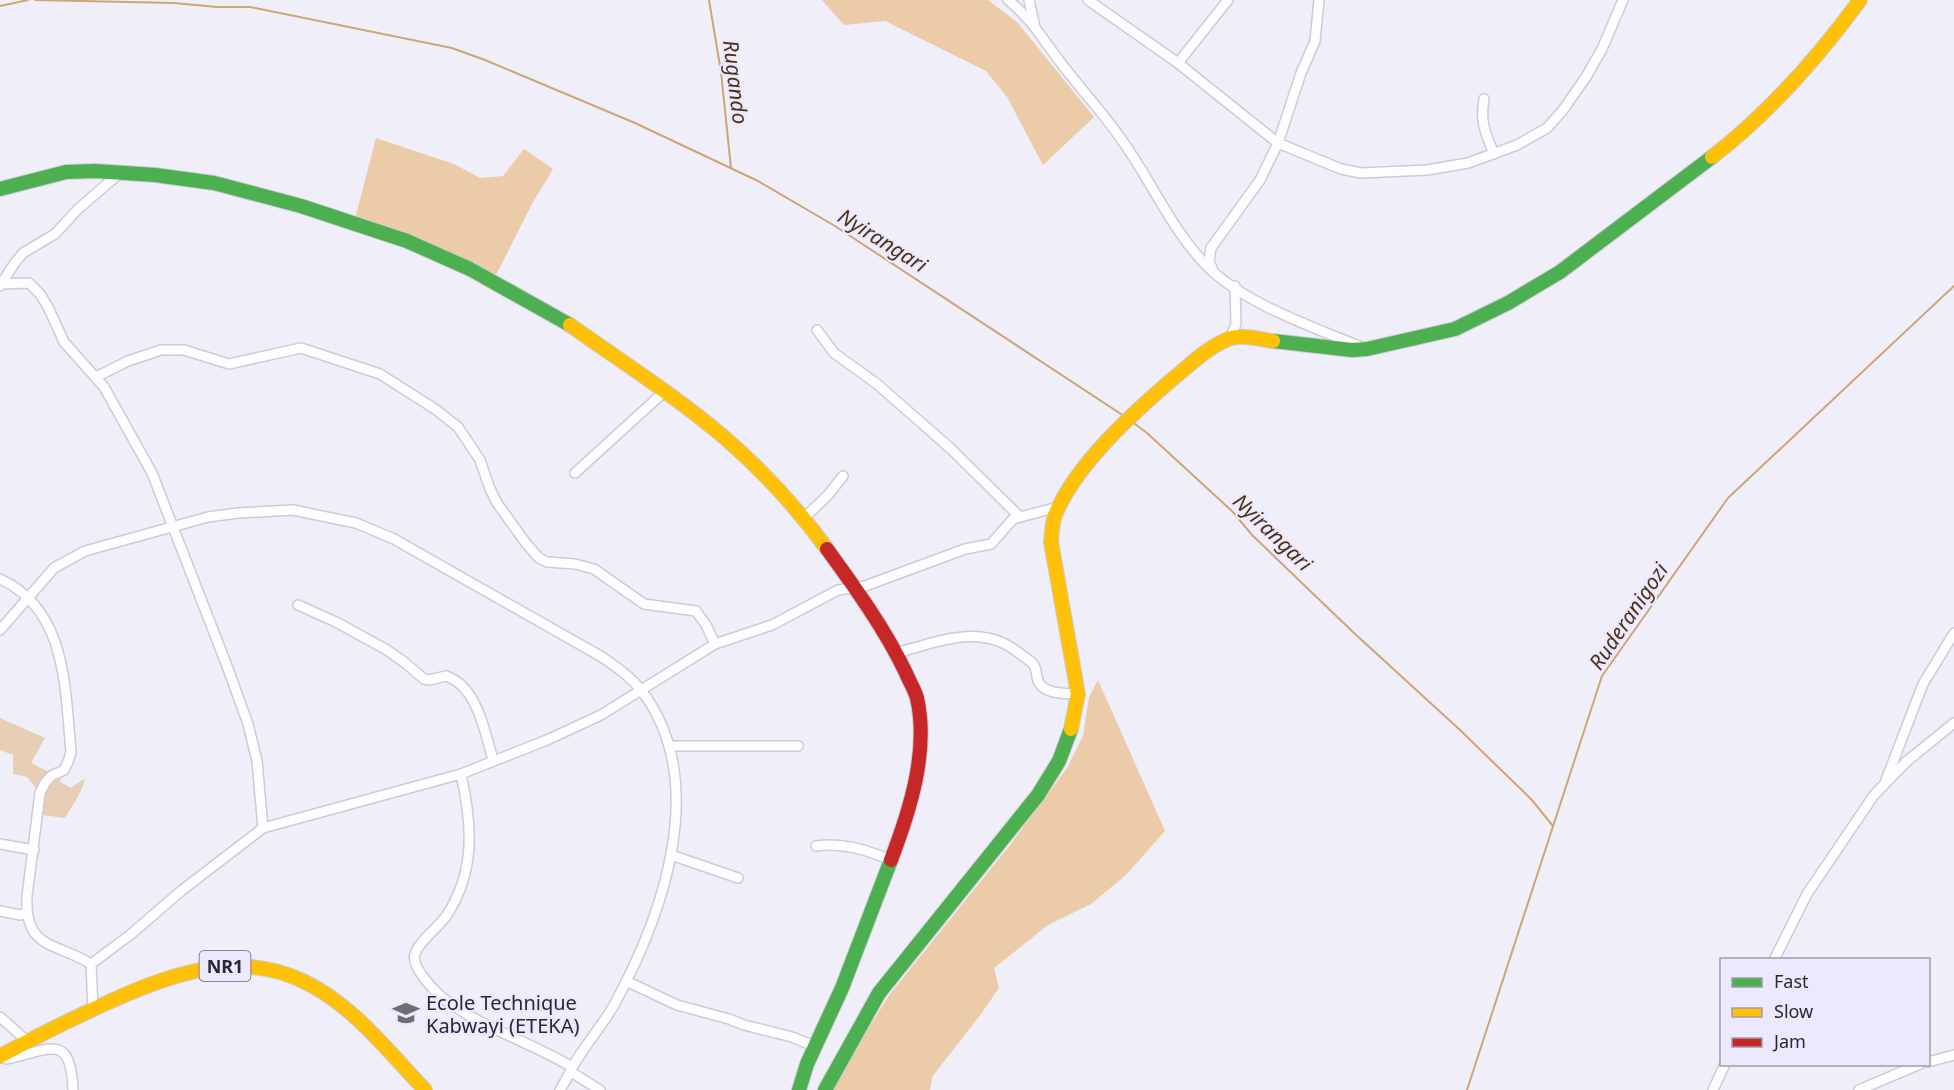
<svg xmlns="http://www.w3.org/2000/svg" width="1954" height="1090" font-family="'Noto Sans',sans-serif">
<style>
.green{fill:#e7ceb5}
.forest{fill:#ebcba8}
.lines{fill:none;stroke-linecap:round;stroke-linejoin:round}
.stream{stroke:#cca675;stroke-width:2}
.street-casing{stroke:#cdcbd4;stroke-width:12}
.fast-casing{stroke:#cdcbd4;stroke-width:16}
.slow-casing{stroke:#cdcbd4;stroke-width:16}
.jam-casing{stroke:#cdcbd4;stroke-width:16}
.street{stroke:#fdfcfe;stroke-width:9}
.fast{stroke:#4caf50;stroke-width:14}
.slow{stroke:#ffc107;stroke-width:14}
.jam{stroke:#c62828;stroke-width:14}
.labels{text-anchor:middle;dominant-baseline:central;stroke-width:4.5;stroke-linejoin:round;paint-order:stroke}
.shield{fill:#ece9fe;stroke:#64636e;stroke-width:1.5}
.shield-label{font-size:18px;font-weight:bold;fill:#2a2931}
.poi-label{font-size:20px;fill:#2a2931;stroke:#ece9fe;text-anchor:start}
.water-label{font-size:21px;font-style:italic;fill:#4b3313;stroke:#ece9fe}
</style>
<rect width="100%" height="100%" fill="#f0eef9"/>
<!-- green -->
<g class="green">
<path d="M 0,718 L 45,738 L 31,763 L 49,772 L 37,789 L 27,777 L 13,774 L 13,755 L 0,750 Z"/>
<path d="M 61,775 L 60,782 L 71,788 L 85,778 C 81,795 73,804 65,818 L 42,815 C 42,794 41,786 61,775 Z"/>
</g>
<!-- forest -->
<g class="forest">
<path d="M 822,0 L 988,0 L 1018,23 L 1094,117 L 1043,165 L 1007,97 L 986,71 L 885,21 L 844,25 Z"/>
<path d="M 376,138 L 454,164 L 480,178 L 503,176 L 524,149 L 553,169 L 533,202 L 494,279 L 355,219 Z"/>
<path d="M 1098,680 L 1165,831 L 1126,875 L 1091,904 L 1048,925 L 994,968 L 999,988 L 981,1014 L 932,1077 L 930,1090 L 834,1090 L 843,1069 L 890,994 L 1010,845 L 1067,768 L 1083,736 L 1089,697 Z"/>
</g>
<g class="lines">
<!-- stream -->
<g class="stream">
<path d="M 35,0 L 174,3 L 217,7 L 250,7 L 452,48 L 485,60 L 635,123 L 758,181 L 835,226 L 1124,416"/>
<path d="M 709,0 L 721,72 L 731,168"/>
<path d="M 0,6 L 28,0"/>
<path d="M 1131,421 L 1147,433 L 1233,512 L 1252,535 L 1354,633 L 1460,730 L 1531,799 L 1553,826"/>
<path d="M 1467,1090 L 1602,676 L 1728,498 L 1954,286"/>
</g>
<!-- street casing -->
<g class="street-casing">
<g id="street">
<path d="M 1008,0 C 1030,17 1044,41 1061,63 C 1083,92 1108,118 1128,149 C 1155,189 1175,235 1210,269 C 1248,305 1315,328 1364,348"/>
<path d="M 1029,0 L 1035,27"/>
<path d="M 1088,0 L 1178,63 L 1278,143 L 1341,169 L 1361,173 L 1427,170 L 1468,163 L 1517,145 L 1547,128 L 1563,110 L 1586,77 L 1602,49 L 1623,0"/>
<path d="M 1178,63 L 1228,0"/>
<path d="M 1484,99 C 1480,122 1485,132 1494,154"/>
<path d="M 1212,268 L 1209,261 L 1211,248 L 1260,180 L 1278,143 L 1301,73 L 1315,41 L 1319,0"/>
<path d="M 2,284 L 29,283 L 40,294 L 48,307 L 64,342 L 104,387 L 152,473 L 227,666 L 248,724 L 257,761 L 263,828"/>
<path d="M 0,286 L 14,264 L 23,253 L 55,234 L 78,209 L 121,172"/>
<path d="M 817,330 L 834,353 L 877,384 L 950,448 L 1019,516"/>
<path d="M 1230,338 L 1236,324 L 1235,286"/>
<path d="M 96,377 L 128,361 L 161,350 L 184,350 L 229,364 L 301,348 L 380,374 L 435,409 L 458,427 L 480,460 L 490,489 L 497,503 L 525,542 L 539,558 L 547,562 L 575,564 L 594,569 L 644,604 L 696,611 L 706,625 L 715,644"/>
<path d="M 575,473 L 664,392"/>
<path d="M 803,519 L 828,495 L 843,476"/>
<path d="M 0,579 C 67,609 65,689 71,752 L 68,762 L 64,770 L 51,776 L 45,783 L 40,793 L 27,896 C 24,950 56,942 91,964"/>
<path d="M 298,605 L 336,622 L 387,650 L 404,662 L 424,679 L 429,680 L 446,676 C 477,686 485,732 493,760"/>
<path d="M 0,630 L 54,568 L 85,551 L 208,517 L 238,513 L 293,510 L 356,523 L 394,539 L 602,657 C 616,667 630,676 641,690 C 711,781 663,915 614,1005 C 602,1026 585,1045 573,1066 C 569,1074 565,1082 560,1090"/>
<path d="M 896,653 C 939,642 981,622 1019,653 C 1024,657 1031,661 1034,665 C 1037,670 1036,678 1039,683 C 1047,695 1066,693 1078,694"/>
<path d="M 669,746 L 798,746"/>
<path d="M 461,774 C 472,824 476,870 447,915 C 439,927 419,941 415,954 C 410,967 437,994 447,1001 C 485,1029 532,1043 572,1067"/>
<path d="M 1886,780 L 1923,684 L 1954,633"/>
<path d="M 0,844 L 34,850"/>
<path d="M 816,846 C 842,842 867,850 891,860"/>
<path d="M 671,855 L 738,878"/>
<path d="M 0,911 L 20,915 L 27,913"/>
<path d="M 1774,960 L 1807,894 L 1874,795 L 1906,762 L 1954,723"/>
<path d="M 626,981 L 677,1005 L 729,1019 L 744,1025 L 792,1037 L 814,1046"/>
<path d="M 93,1009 L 91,964 L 130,935 L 181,891 L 263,828 L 461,774 L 547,740 L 601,715 L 715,644 L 772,625 L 838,590 L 865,586 L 965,549 L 991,544 L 1013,519 L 1058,507"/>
<path d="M 0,1017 L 27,1041"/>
<path d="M 6,1059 C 46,1052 71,1029 73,1090"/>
<path d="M 1928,1062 L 1954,1055"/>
<path d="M 571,1072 L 600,1090"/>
<path d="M 1713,1090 L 1725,1064"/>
<path d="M 1859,1090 L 1920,1064"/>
</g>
</g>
<!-- fast casing -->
<g class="fast-casing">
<g id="fast">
<path d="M 0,189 L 66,172 L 95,171 L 155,175 L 214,183 L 301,206 L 407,241 L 470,269 L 570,325"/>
<path d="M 1273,341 L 1352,350 L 1367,349 L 1455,329 L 1508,303 L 1560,272 L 1712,157"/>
<path d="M 799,1090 L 807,1064 L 842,988 L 891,860"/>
<path d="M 825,1090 L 879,993 L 1038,795 L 1059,761 L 1071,729"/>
</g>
</g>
<!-- slow casing -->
<g class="slow-casing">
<g id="slow">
<path d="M 1712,157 C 1770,112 1817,59 1860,0"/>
<path d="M 570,325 C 622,362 677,397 725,438 C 763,471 798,509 827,549"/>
<path d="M 1071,729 L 1078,694 L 1051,542 C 1052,533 1052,523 1055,515 C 1076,464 1134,412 1175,377 C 1192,363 1207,348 1228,339 C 1241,334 1259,339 1273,341"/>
<path d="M 0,1056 C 32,1039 65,1022 98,1007 C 162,977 234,948 303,981 C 352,1004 388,1051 425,1090"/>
</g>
</g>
<!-- jam casing -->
<g class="jam-casing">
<path id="jam" d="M 827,549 C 856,589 885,629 906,673 C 909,681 915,690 917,698 C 929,751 910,810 891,860"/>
</g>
<!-- street -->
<use href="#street" class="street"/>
<!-- fast -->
<use href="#fast" class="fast"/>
<!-- slow -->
<use href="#slow" class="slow"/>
<!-- jam -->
<use href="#jam" class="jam"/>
</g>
<!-- icons -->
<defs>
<g id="school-bare" transform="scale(2.07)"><path d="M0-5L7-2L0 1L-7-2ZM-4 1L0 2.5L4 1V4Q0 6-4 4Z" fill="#6f6e77" stroke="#ece9fe" stroke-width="2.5" paint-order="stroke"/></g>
</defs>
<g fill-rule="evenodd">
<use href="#school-bare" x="406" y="1013"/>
</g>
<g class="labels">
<!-- shield labels -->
<rect class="shield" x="199.5" y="951" width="51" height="30" rx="4.5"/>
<g class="shield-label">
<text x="225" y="966">NR1</text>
</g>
<!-- poi labels -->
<g class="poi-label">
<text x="426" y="1002">Ecole Technique<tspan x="426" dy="23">Kabwayi (ETEKA)</tspan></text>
</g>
<!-- water labels -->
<g class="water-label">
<text transform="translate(736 82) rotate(83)">Rugando</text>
<text transform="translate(883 240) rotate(32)">Nyirangari</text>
<text transform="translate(1273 532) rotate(44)">Nyirangari</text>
<text transform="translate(1628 616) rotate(-56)">Ruderanigozi</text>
</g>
</g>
<!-- legend -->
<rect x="1720" y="958" width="210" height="108" fill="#ece9fe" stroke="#9e9cac" stroke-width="1.5"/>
<rect x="1732" y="978" width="30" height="9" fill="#4caf50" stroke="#9e9cac" stroke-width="1.5"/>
<text x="1774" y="988" font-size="18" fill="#2a2931">Fast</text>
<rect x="1732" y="1008" width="30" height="9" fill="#ffc107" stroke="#9e9cac" stroke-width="1.5"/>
<text x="1774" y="1018" font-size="18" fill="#2a2931">Slow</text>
<rect x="1732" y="1038" width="30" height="9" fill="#c62828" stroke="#9e9cac" stroke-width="1.5"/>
<text x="1774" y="1048" font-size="18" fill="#2a2931">Jam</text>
</svg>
